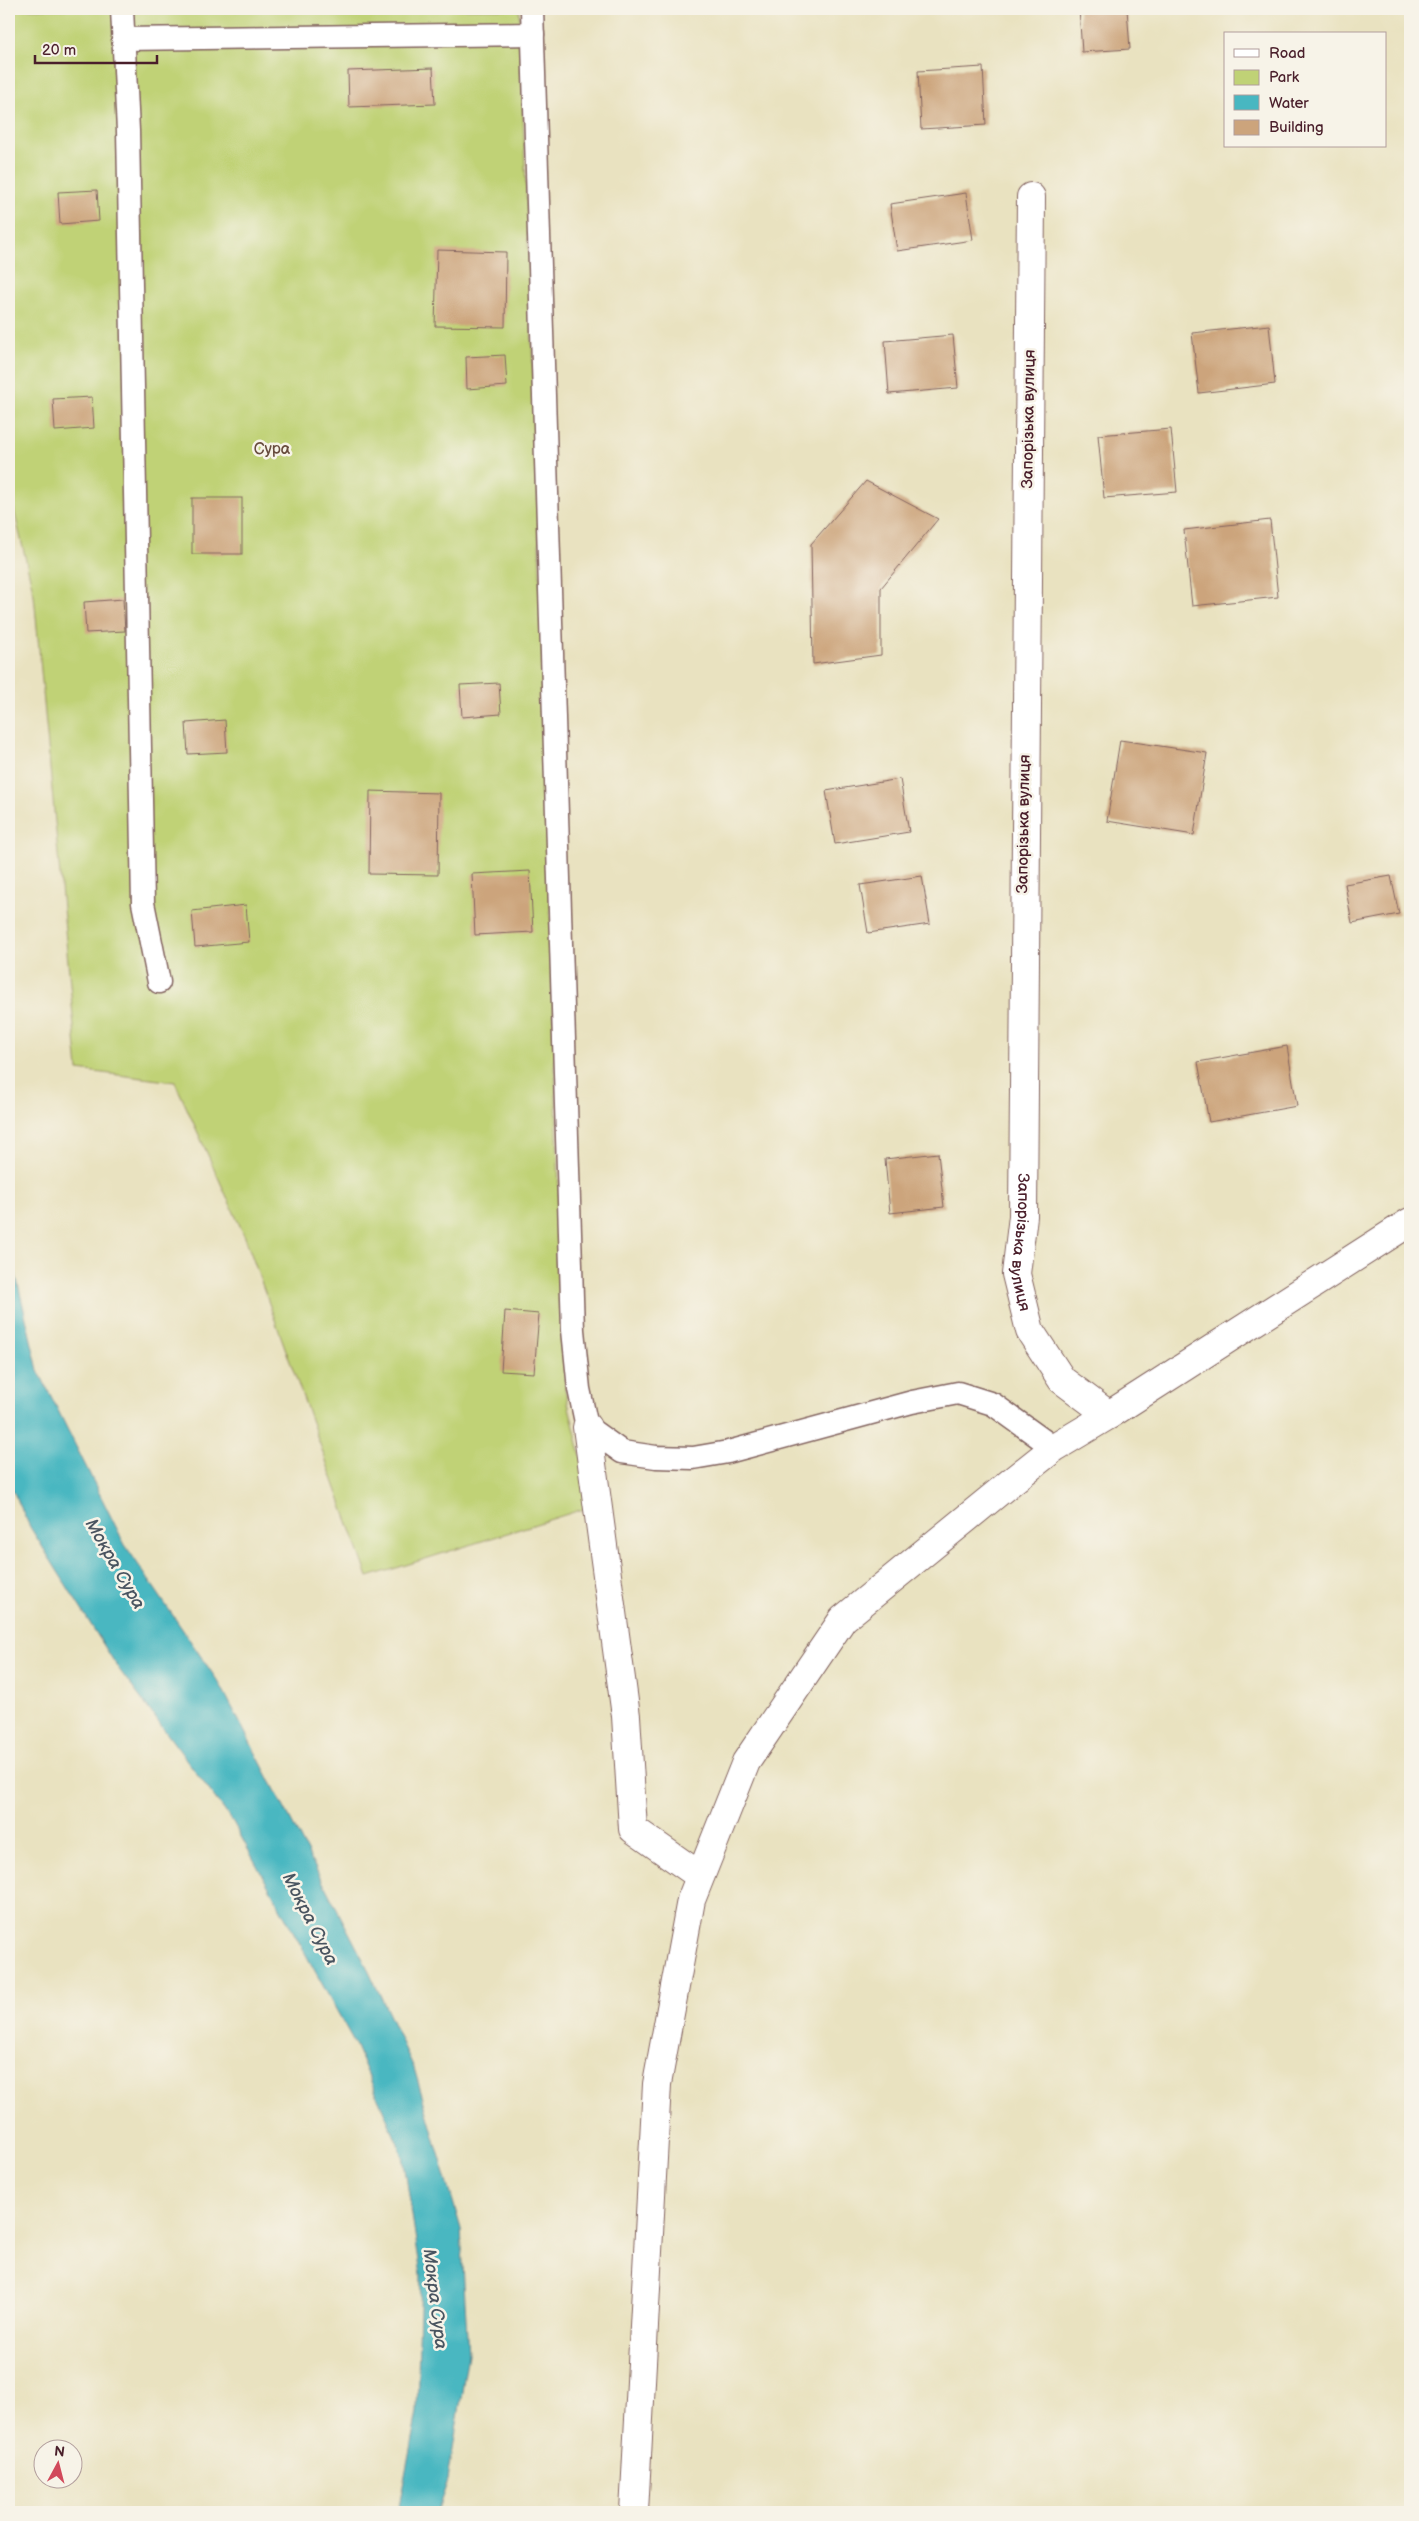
<svg xmlns="http://www.w3.org/2000/svg" width="1419" height="2521" font-family="'Balsamiq Sans',sans-serif">
<style>
.green{fill:#c0d276;stroke:#857850}
.water{fill:#48b7c1;stroke:#496b76}
.building{fill:#cca47c}
.lines{fill:none;stroke-linecap:round;stroke-linejoin:round}
.lane-casing{stroke:#82635f;stroke-width:25}
.street-casing{stroke:#82635f;stroke-width:30}
.lane{stroke:#fff;stroke-width:22}
.street{stroke:#fff;stroke-width:28}
.labels{text-anchor:middle;dominant-baseline:central;stroke-width:5;stroke-linejoin:round;paint-order:stroke}
.street-label{font-size:16px;fill:#4a1f2b;stroke:#f7f3e8}
.park-label{font-size:16px;fill:#684c3e;stroke:#f7f3e8}
.water-label{font-size:18px;font-style:italic;fill:#495460;stroke:#f7f3e8}
</style>
<rect width="100%" height="100%" fill="#f7f3e8"/>
<filter id="ink" filterUnits="userSpaceOnUse"><feTurbulence type="fractalNoise" baseFrequency=".02" numOctaves="2"/><feDisplacementMap in="SourceGraphic" scale="10" xChannelSelector="R" yChannelSelector="G"/><feConvolveMatrix kernelMatrix="1 2 1 2 8 2 1 2 1" color-interpolation-filters="sRGB"/></filter>
<filter id="wash" filterUnits="userSpaceOnUse"><feTurbulence type="fractalNoise" baseFrequency=".0096" numOctaves="4" result="noise"/><feDisplacementMap in="SourceGraphic" scale="20" xChannelSelector="R" yChannelSelector="G"/><feGaussianBlur stdDeviation="1.12" result="paint"/><feColorMatrix in="noise" values="0 0 0 0 0 0 0 0 0 0 0 0 0 0 0 0 0 1.4 0 .05"/><feComposite in="paint" operator="in"/></filter>
<g filter="url(#wash)">
<rect width="100%" height="100%" fill="#e9e2c0"/>
<!-- green -->
<path class="green" d="M 9,9 L 519,9 L 537,474 L 565,1390 L 593,1506 L 368,1577 L 245,1237 L 175,1082 L 78,1070 L 34,595 L 9,488 Z"/>
<!-- water -->
<path class="water" d="M 9,1245 L 38,1370 L 125,1545 L 221,1686 L 369,1971 L 414,2068 L 461,2229 L 468,2354 L 448,2480 L 437,2512 L 398,2512 L 417,2412 L 421,2274 L 403,2156 L 354,2042 L 233,1822 L 118,1668 L 30,1527 L 9,1482 Z"/>
<g id="blocks">
<!-- building -->
<g class="building">
<path d="M 1079,9 L 1127,9 L 1130,49 L 1082,52 Z"/>
<path d="M 983,67 L 986,125 L 921,129 L 918,71 Z"/>
<path d="M 433,68 L 435,104 L 349,107 L 348,71 Z"/>
<path d="M 97,190 L 99,221 L 60,224 L 58,192 Z"/>
<path d="M 966,193 L 973,240 L 897,251 L 890,204 Z"/>
<path d="M 437,250 L 506,252 L 505,327 L 435,326 Z"/>
<path d="M 1269,325 L 1275,384 L 1199,393 L 1192,333 Z"/>
<path d="M 953,335 L 958,388 L 889,394 L 885,341 Z"/>
<path d="M 505,355 L 507,386 L 467,389 L 466,357 Z"/>
<path d="M 92,397 L 94,428 L 55,431 L 53,399 Z"/>
<path d="M 1171,429 L 1177,492 L 1104,498 L 1098,435 Z"/>
<path d="M 866,481 L 938,519 L 881,588 L 881,655 L 813,664 L 811,544 Z"/>
<rect x="192" y="498" width="50" height="56"/>
<path d="M 1270,520 L 1278,597 L 1192,606 L 1184,530 Z"/>
<path d="M 123,599 L 125,631 L 86,633 L 84,602 Z"/>
<path d="M 499,683 L 501,714 L 462,717 L 460,685 Z"/>
<path d="M 225,720 L 227,752 L 188,754 L 186,723 Z"/>
<path d="M 1120,740 L 1207,753 L 1194,835 L 1107,821 Z"/>
<path d="M 900,779 L 909,832 L 835,844 L 826,791 Z"/>
<path d="M 370,791 L 439,793 L 438,875 L 369,874 Z"/>
<path d="M 530,871 L 533,932 L 475,935 L 472,874 Z"/>
<path d="M 922,876 L 930,924 L 868,933 L 860,885 Z"/>
<path d="M 1391,876 L 1399,914 L 1352,923 L 1345,884 Z"/>
<path d="M 246,905 L 249,942 L 195,947 L 192,911 Z"/>
<path d="M 1287,1046 L 1297,1106 L 1209,1122 L 1198,1062 Z"/>
<path d="M 938,1153 L 944,1207 L 890,1213 L 885,1159 Z"/>
<path d="M 505,1311 L 539,1314 L 534,1373 L 501,1371 Z"/>
</g>
</g>
</g>
<g filter="url(#ink)">
<use href="#blocks" fill-opacity="0" stroke="#82635f" stroke-width="1"/>
<g class="lines">
<!-- lane casing -->
<g class="lane-casing">
<g id="lane">
<path d="M 122,9 L 128,131 L 143,903 L 159,982"/>
<path d="M 532,9 L 573,1330 L 579,1389 L 587,1427 L 622,1452 L 656,1457 L 693,1458 L 728,1452 L 912,1402 L 958,1393 L 993,1404 L 1054,1448"/>
<path d="M 123,39 L 533,34"/>
</g>
</g>
<!-- street casing -->
<g class="street-casing">
<g id="street">
<path id="s1" d="M 1031,197 L 1023,1216 L 1016,1274 L 1030,1331 L 1062,1380 L 1109,1415"/>
<path d="M 587,1427 L 626,1716 L 633,1829 L 700,1876"/>
<path d="M 634,2512 L 657,2084 L 691,1900 L 746,1762 L 843,1619 L 1011,1482 L 1054,1448 L 1109,1415 L 1410,1222"/>
</g>
</g>
<!-- lane -->
<use href="#lane" class="lane"/>
<!-- street -->
<use href="#street" class="street"/>
</g>
</g>
<g class="labels">
<!-- street labels -->
<g class="street-label">
<text transform="translate(1029 419) rotate(-89)">Запорізька вулиця</text>
<text transform="translate(1024 824) rotate(-89)">Запорізька вулиця</text>
<text stroke="none"><textPath href="#s1" startOffset="1046">Запорізька вулиця</textPath></text>
</g>
<!-- park labels -->
<g class="park-label">
<text x="272" y="449">Сура</text>
</g>
<!-- water labels -->
<g class="water-label">
<text transform="translate(115 1564) rotate(60)">Мокра Сура</text>
<text transform="translate(310 1919) rotate(63)">Мокра Сура</text>
<text transform="translate(435 2299) rotate(83)">Мокра Сура</text>
</g>
</g>
<!-- margin -->
<rect width="1419" height="2521" fill="none" stroke="#f7f3e8" stroke-width="30"/>
<!-- legend -->
<rect x="1224" y="32" width="162" height="115" fill="#f7f3e8" stroke="#b29e9c"/>
<rect x="1234" y="49" width="25" height="8" fill="#ffffff" stroke="#b29e9c"/>
<text x="1269" y="58" font-size="15" fill="#4a1f2b">Road</text>
<rect x="1234" y="70" width="25" height="15" fill="#c0d276" stroke="#b29e9c"/>
<text x="1269" y="82" font-size="15" fill="#4a1f2b">Park</text>
<rect x="1234" y="95" width="25" height="15" fill="#48b7c1" stroke="#b29e9c"/>
<text x="1269" y="108" font-size="15" fill="#4a1f2b">Water</text>
<rect x="1234" y="120" width="25" height="15" fill="#cca47c" stroke="#b29e9c"/>
<text x="1269" y="132" font-size="15" fill="#4a1f2b">Building</text>
<!-- north arrow -->
<g transform="translate(58 2464) rotate(7)"><circle r="24" fill="#f7f3e8" stroke="#b29e9c"/>
<path d="M0-4L9 19L0 12L-9 19Z" fill="#d1495b"/>
<text y="-8" font-size="14" font-weight="bold" text-anchor="middle" fill="#4a1f2b">N</text>
</g>
<!-- scale -->
<path d="M35 55v8h122v-8" fill="none" stroke="#4a1f2b" stroke-width="2.5"/>
<text x="42" y="55" font-size="15" fill="#4a1f2b" stroke="#f7f3e8" stroke-width="4" paint-order="stroke">20 m</text>
</svg>
